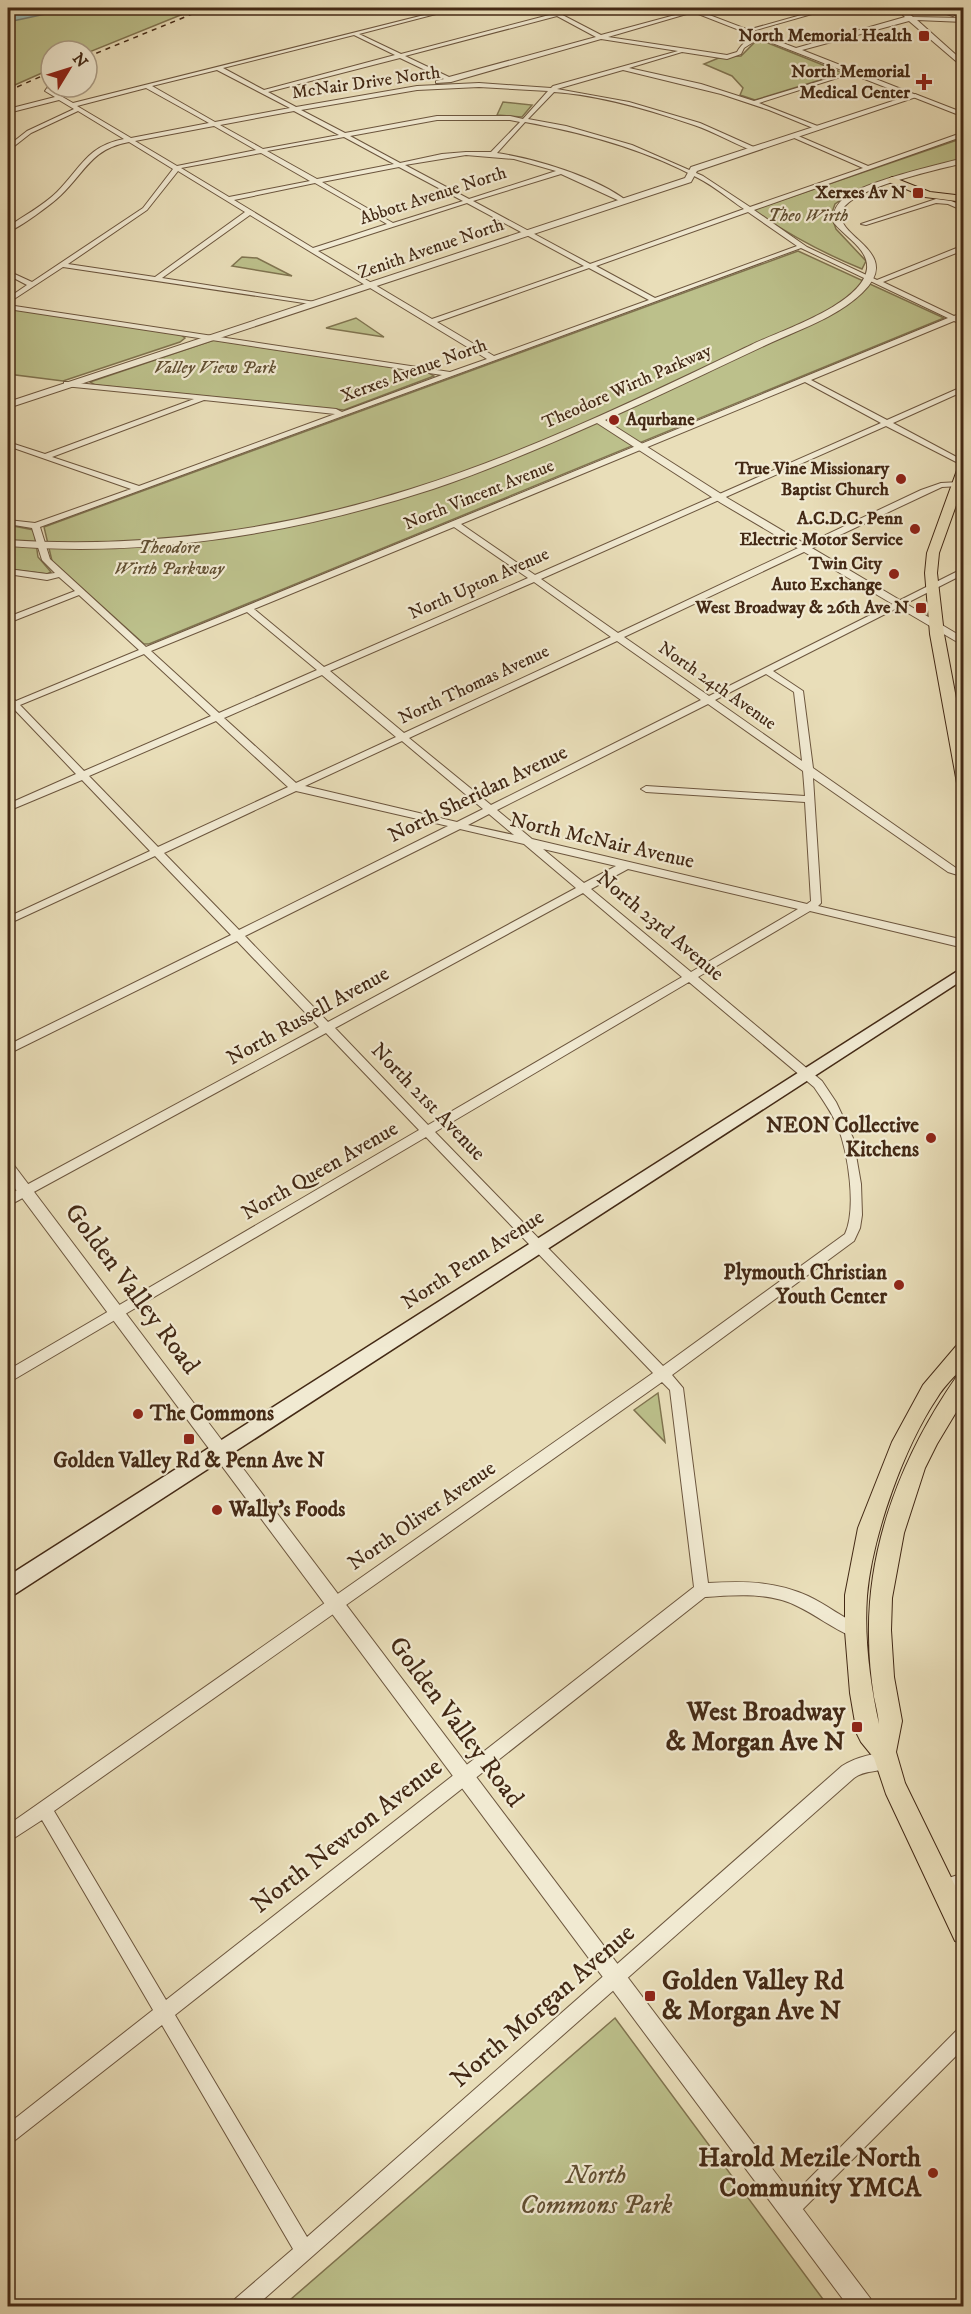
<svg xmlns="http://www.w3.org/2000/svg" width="971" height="2314" font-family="'IM FELL DW Pica',serif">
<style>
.green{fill:#bcc08b;stroke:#807450;stroke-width:1.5}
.water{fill:#99bbb6;stroke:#778176;stroke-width:1.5}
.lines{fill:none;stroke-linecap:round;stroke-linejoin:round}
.minor-casing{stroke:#6c563e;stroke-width:2}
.tertiary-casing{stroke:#6c563e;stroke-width:2}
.secondary-casing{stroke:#432915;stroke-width:3}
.primary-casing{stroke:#432915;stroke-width:2}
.minor{fill:#f1ead2;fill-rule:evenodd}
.tertiary{fill:#f1ead2;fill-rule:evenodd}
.secondary{fill:#f1ead2;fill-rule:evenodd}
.primary{fill:#e9deb9;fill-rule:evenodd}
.rail{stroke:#432915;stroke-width:1.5;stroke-dasharray:5 5;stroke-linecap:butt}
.poi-dot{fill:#8f2418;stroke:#f1ead2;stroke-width:2}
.labels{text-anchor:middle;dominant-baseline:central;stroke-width:4.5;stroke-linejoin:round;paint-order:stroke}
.far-poi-label{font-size:18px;font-weight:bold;fill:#432915;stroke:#f1ead2;text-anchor:end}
.far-street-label{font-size:18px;fill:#432915;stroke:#f1ead2}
.far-park-label{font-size:18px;font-style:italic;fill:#614f32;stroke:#f1ead2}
.street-label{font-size:21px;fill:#432915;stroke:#f1ead2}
.poi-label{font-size:21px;font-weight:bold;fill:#432915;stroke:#f1ead2;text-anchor:end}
.near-street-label{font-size:26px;fill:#432915;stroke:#f1ead2}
.near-poi-label{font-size:26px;font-weight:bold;fill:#432915;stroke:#f1ead2;text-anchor:end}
.near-park-label{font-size:26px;font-style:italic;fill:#614f32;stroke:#f1ead2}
</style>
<rect width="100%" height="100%" fill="#e9deb9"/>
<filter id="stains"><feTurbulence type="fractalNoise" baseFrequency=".00333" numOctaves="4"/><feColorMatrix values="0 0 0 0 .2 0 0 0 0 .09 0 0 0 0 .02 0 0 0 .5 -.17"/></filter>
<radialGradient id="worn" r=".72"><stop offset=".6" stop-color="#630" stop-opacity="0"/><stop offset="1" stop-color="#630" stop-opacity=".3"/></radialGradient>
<!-- green -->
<g class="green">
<path d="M 8,8 L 198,8 L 87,53 L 87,51 L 51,51 L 51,69 L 8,88 Z"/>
<path d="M 758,39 L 843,73 L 755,100 L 740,95 L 743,88 L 732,76 L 704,64 L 721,57 L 741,56 Z"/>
<path d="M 503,102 L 532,105 L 522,117 L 497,115 Z"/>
<path d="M 963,138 L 963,161 L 848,195 L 835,204 L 831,215 L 836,229 L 866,261 L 862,269 C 823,253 787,234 753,210 Z"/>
<path d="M 798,251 L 944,318 L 149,644 L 144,644 L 52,561 L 44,527 Z"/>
<path d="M 242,257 L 257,258 L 292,276 L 232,266 Z"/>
<path d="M 8,308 L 181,335 L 185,338 L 180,342 L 63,381 L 8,374 Z"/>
<path d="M 356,318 L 384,337 L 326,328 Z"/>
<path d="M 214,340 L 429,373 L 434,376 L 344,410 L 95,385 L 90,382 Z"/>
<path d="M 8,525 L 34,530 L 38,557 L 51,572 L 47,574 L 8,569 Z"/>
<path d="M 658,1393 L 665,1442 L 634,1410 Z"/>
<path d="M 615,2018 L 828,2306 L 283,2306 Z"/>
</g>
<!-- water -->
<path class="water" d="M 84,8 L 77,11 L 64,10 L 8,22 L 8,12 L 31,9 Z"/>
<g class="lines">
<!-- minor casing -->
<g class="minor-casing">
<g id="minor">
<path d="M 452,8 L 459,8 L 359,34 L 401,54 L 553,14 L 544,8 L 549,8 L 601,35 L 701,8 L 707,8 L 608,37 L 727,55 L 737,52 C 741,44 752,35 761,35 L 761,37 L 744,48 L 741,54 L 727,59 L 682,52 L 629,68 L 701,84 L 754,101 L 853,71 L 853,73 L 759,103 L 820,127 L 818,130 L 769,110 L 721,94 L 623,70 L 557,89 L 629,102 L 700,123 L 756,148 L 754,151 C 734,144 715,132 694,125 C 650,110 600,95 554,92 L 528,119 L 566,126 L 632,145 L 703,176 L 750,207 L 863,168 L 792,137 L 792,135 L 796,135 L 868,166 L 964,132 L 964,136 L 754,210 L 807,247 L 877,280 L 964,245 L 964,250 L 883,282 L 954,316 L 964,312 L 964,317 L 960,318 L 964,320 L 964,325 L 954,321 L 811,380 L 887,420 L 964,386 L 964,391 L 893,423 L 964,461 L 964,466 L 886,426 L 541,579 L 618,633 L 921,490 L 941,483 L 960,482 L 960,486 L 942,487 L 927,494 L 624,637 L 709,696 L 964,568 L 964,574 L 773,671 L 803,691 L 813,768 L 956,868 L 964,870 L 964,877 L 948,872 L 813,778 L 821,903 L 818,906 L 964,940 L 964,948 L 810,911 L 698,977 L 822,1081 L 836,1102 L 853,1138 L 861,1184 L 862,1215 L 860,1228 L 854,1241 L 672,1375 L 683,1388 L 708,1583 C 743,1581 776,1581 808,1596 C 827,1605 843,1618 861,1626 L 863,1631 L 861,1636 L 856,1638 L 851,1636 C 832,1628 816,1615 797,1606 C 769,1592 736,1595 705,1597 L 175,2015 L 307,2237 L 842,1766 C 854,1758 879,1750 893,1755 L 895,1761 L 893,1767 C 880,1772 864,1770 854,1778 L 256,2306 L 233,2306 L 235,2299 L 293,2249 L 162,2025 L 14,2141 L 8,2144 L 8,2124 L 153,2010 L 42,1820 L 8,1842 L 8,1825 L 653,1373 L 426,1137 L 8,1383 L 8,1370 L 419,1130 L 326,1033 L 8,1206 L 8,1195 L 319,1027 L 237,941 L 8,1054 L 8,1045 L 231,935 L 155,856 L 8,924 L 8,917 L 150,851 L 82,780 L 8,811 L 8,804 L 76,774 L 13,708 L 8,710 L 8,695 L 16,701 L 139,650 L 79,595 L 8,623 L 8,617 L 75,591 L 59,577 L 47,580 L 8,574 L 8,569 L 47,574 L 55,573 L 42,560 L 32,528 L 8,524 L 8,520 L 35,523 L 131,489 L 8,446 L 8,442 L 45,454 L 194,399 L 64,386 L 64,382 L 67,382 L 336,409 L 342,412 L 442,375 L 8,309 L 8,305 L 450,372 L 487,359 L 250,215 L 162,278 L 315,302 L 318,304 L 317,305 L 63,267 L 8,303 L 8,298 L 27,285 L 8,275 L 8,271 L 32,282 L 143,208 L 173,169 L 129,142 C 91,149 86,171 61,195 C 52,204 19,228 8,232 L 8,227 C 23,216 43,206 57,192 C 81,168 87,146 124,139 L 78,111 L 31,133 L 8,151 L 8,146 L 27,131 L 74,109 L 59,100 L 8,113 L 8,109 L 55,97 L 45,91 L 47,88 L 73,103 ZM 557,16 L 596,37 L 449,77 L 405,56 ZM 354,35 L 395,55 L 264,90 L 223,68 ZM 601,39 L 678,51 L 553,86 L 551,88 L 479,83 L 417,86 L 296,107 L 268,92 L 400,58 L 444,79 L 436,81 L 436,83 L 451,82 ZM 217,70 L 290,108 L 215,122 L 152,86 ZM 479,87 L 548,91 L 523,119 L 510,116 L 437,116 L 345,133 L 301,110 L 417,90 ZM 146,88 L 209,123 L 131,138 L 77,106 ZM 294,111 L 339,135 L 263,149 L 220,125 ZM 437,120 L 510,120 L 520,122 L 491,152 L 466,152 L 442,154 L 400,163 L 350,136 ZM 525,122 C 585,133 644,149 698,178 C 714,186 729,199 744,209 L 590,264 L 473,201 L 561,174 L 622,202 L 627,201 C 596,177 536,159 497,153 ZM 214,126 L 256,150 L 177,166 L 135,141 ZM 344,137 L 394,164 L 317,179 L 267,151 ZM 261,153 L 310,181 L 229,197 L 181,168 ZM 466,155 L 514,159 L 556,171 L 469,199 L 405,165 ZM 399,167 L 463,201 L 393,223 L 322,182 ZM 178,171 L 245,212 L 155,277 L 68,264 L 147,210 ZM 315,183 L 387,224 L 313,248 L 234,200 ZM 467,203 L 584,266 L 432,319 L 318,251 ZM 748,212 L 797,246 L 655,298 L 596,266 ZM 801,248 L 948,318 L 146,647 L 50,559 L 40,527 ZM 589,268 L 649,300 L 494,356 L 437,322 ZM 805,382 L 881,423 L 535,575 L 461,524 ZM 204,400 L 335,414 L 139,486 L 52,457 ZM 454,527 L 528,578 L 324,667 L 254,609 ZM 534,582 L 611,637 L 404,733 L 330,671 ZM 247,612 L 317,670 L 219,713 L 151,651 ZM 617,641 L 701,700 L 491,805 L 409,738 ZM 144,654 L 211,716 L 84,771 L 20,705 ZM 766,674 L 794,692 L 802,761 L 715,700 ZM 322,675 L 396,737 L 296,783 L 224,718 ZM 708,704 L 803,771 L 805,796 L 646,786 L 641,789 L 646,792 L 805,802 L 811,901 L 807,904 L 532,839 L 497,810 ZM 216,721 L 288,787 L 158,847 L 89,776 ZM 402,741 L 483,809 L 457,822 L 305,786 ZM 296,791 L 448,826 L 239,930 L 164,853 ZM 489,814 L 514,835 L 468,825 ZM 460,829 L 524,844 L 576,888 L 328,1022 L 245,936 ZM 543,849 L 616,866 L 584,883 ZM 628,869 L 798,909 L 691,972 L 591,889 ZM 583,893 L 682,977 L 428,1125 L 335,1028 ZM 689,982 L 814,1087 C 823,1100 832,1113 838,1127 C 848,1153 857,1208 845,1234 L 663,1366 L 435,1132 ZM 662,1382 L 670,1390 L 694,1587 L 166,2000 L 54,1811 Z"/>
<path d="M 826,8 L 833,8 L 749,32 L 744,31 Z"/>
<path d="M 952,8 L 958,8 L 958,13 L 953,16 L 940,12 Z"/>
<path d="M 915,94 L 964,113 L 964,117 L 913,97 Z"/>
<path d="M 936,199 L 951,201 L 964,206 L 964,211 L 948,204 L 936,203 L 866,225 L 861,224 Z"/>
<path d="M 964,1873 L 964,1889 L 942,1896 L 936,1894 L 934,1888 L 936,1882 Z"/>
<path d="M 964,2027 L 964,2048 L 796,2216 L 790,2219 L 784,2216 L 781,2210 L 784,2204 L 958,2029 Z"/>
</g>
</g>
<!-- tertiary casing -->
<g class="tertiary-casing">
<g id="tertiary">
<path d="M 683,8 L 691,8 L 796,48 L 905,17 L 896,8 L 902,8 L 913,17 L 964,18 L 964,22 L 917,20 L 964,62 L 964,68 L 909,21 L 802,50 L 919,96 L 697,171 L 691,182 L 8,408 L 8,402 L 685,178 L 691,167 L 908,96 Z"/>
<path d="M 964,158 L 964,163 C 940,169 844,189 841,214 C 838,238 904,253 862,293 C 836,318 798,330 766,345 C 712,370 659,396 605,420 L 729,499 L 964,638 L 964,646 L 721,503 L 597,423 C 543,447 489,470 433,489 C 298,533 149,558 8,546 L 8,540 C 143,549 282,530 411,489 C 529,452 640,398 751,345 C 779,331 862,305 867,269 C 869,249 845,237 834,223 C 832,213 836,205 844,198 C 863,182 936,165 964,158 Z"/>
<path d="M 8,1162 L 13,1164 L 870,2298 L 874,2306 L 848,2306 L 8,1179 Z"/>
</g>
</g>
<!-- secondary casing -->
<g class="secondary-casing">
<path id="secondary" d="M 964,967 L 964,979 L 15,1594 L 8,1596 L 8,1576 Z"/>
</g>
<!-- primary casing -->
<g class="primary-casing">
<g id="primary">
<path d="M 892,177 L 930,192 L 964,196 L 964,202 L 925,197 L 889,182 L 887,180 Z"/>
<path d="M 960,462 L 964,462 L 964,483 L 939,553 L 937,573 L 944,634 L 964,741 L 964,788 L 957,783 L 930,634 L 925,573 L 927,553 Z"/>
<path d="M 964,1343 L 964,1366 C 955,1376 944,1386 937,1398 C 904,1447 872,1536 867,1596 C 864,1638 870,1683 879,1724 C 878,1714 876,1706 874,1697 C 871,1677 869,1657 869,1637 C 867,1543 904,1452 957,1376 L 964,1374 L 964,1399 L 937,1444 L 925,1468 L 904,1533 L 892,1598 L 891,1630 L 894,1677 L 902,1721 L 896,1752 L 905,1783 L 964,1904 L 964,1944 L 955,1941 L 886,1794 L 874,1758 L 861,1742 L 857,1734 L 850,1693 L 845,1631 L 845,1595 L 858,1528 L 892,1442 L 923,1385 L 957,1345 Z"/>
</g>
</g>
<!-- minor -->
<use href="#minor" class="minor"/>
<!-- tertiary -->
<use href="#tertiary" class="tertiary"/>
<!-- secondary -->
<use href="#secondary" class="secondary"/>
<!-- primary -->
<use href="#primary" class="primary"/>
<!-- rail -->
<g class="rail">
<path d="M 87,57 L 207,8"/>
<path d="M 8,91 L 51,72"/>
</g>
</g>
<!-- markers -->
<g class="poi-dot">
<rect x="918" y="30" width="12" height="12" rx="3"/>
<path d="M921 73h6v6h6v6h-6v6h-6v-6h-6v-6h6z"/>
<rect x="912" y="187" width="12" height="12" rx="3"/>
<circle cx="614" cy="420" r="6"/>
<circle cx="901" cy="479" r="6"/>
<circle cx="915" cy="529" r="6"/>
<circle cx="894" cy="574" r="6"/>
<rect x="915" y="602" width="12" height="12" rx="3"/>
<circle cx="931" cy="1138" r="6"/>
<circle cx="899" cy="1285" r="6"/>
<circle cx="138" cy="1414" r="6"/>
<rect x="183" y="1433" width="12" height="12" rx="3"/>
<circle cx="217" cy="1510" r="6"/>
<rect x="851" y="1721" width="12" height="12" rx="3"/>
<rect x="644" y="1990" width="12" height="12" rx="3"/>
<circle cx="933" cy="2173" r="6"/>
</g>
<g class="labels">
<!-- far-poi labels -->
<g class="far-poi-label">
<text x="912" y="36">North Memorial Health</text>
<text x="910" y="72">North Memorial<tspan x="910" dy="21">Medical Center</tspan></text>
<text x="906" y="193">Xerxes Av N</text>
<text x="626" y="420" text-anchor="start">Aqurbane</text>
<text x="889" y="469">True Vine Missionary<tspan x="889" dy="21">Baptist Church</tspan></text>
<text x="903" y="519">A.C.D.C. Penn<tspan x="903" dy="21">Electric Motor Service</tspan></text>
<text x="882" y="564">Twin City<tspan x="882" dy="21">Auto Exchange</tspan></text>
<text x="909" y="608">West Broadway &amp; 26th Ave N</text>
</g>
<!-- far-street labels -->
<g class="far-street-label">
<text transform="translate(366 83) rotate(-8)">McNair Drive North</text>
<text transform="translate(433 196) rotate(-18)">Abbott Avenue North</text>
<text transform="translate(431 249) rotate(-19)">Zenith Avenue North</text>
<text transform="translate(414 371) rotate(-20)">Xerxes Avenue North</text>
<text transform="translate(627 387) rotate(-24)">Theodore Wirth Parkway</text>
<text transform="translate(479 495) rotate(-22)">North Vincent Avenue</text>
<text transform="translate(479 584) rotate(-24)">North Upton Avenue</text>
<text transform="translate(474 685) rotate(-25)">North Thomas Avenue</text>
<text transform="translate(717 686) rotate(35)">North 24th Avenue</text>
</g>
<!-- far-park labels -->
<g class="far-park-label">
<text x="808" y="216">Theo Wirth</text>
<text x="215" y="368">Valley View Park</text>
<text x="169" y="548">Theodore<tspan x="169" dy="21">Wirth Parkway</tspan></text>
</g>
<!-- street labels -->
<g class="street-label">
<text transform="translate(478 794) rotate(-26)">North Sheridan Avenue</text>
<text transform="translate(602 841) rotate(13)">North McNair Avenue</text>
<text transform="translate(660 926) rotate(40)">North 23rd Avenue</text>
<text transform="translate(308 1016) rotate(-29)">North Russell Avenue</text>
<text transform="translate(428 1102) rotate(46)">North 21st Avenue</text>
<text transform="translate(320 1171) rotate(-30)">North Queen Avenue</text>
<text transform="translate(473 1260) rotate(-33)">North Penn Avenue</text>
<text transform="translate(422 1516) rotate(-35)">North Oliver Avenue</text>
</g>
<!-- poi labels -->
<g class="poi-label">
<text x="919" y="1126">NEON Collective<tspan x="919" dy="24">Kitchens</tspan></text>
<text x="887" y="1273">Plymouth Christian<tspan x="887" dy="24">Youth Center</tspan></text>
<text x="150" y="1414" text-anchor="start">The Commons</text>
<text x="189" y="1461" text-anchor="middle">Golden Valley Rd &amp; Penn Ave N</text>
<text x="229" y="1510" text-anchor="start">Wally's Foods</text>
</g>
<!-- near-street labels -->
<g class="near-street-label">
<text transform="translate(132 1289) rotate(53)">Golden Valley Road</text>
<text transform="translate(456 1722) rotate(53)">Golden Valley Road</text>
<text transform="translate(347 1836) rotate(-38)">North Newton Avenue</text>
<text transform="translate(543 2006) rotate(-41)">North Morgan Avenue</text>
</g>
<!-- near-poi labels -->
<g class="near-poi-label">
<text x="845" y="1712">West Broadway<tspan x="845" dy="30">&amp; Morgan Ave N</tspan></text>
<text x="662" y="1981" text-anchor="start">Golden Valley Rd<tspan x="662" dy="30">&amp; Morgan Ave N</tspan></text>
<text x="921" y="2158">Harold Mezile North<tspan x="921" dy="30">Community YMCA</tspan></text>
</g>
<!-- near-park labels -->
<g class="near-park-label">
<text x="596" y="2175">North<tspan x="596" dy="30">Commons Park</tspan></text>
</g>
</g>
<!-- margin -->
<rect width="971" height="2314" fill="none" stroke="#e9deb9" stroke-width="30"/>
<rect x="9" y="9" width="953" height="2296" fill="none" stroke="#432915" stroke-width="3"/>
<rect x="15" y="15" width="941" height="2284" fill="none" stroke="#432915" stroke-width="1.5"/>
<!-- north arrow -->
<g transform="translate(69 69) rotate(52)"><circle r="28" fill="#f1ead2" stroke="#ab9d86" stroke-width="1.5"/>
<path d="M0-4.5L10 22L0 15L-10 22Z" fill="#8f2418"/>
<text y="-9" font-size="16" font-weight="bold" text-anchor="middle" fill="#432915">N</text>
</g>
<rect width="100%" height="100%" filter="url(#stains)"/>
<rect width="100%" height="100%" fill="url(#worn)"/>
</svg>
